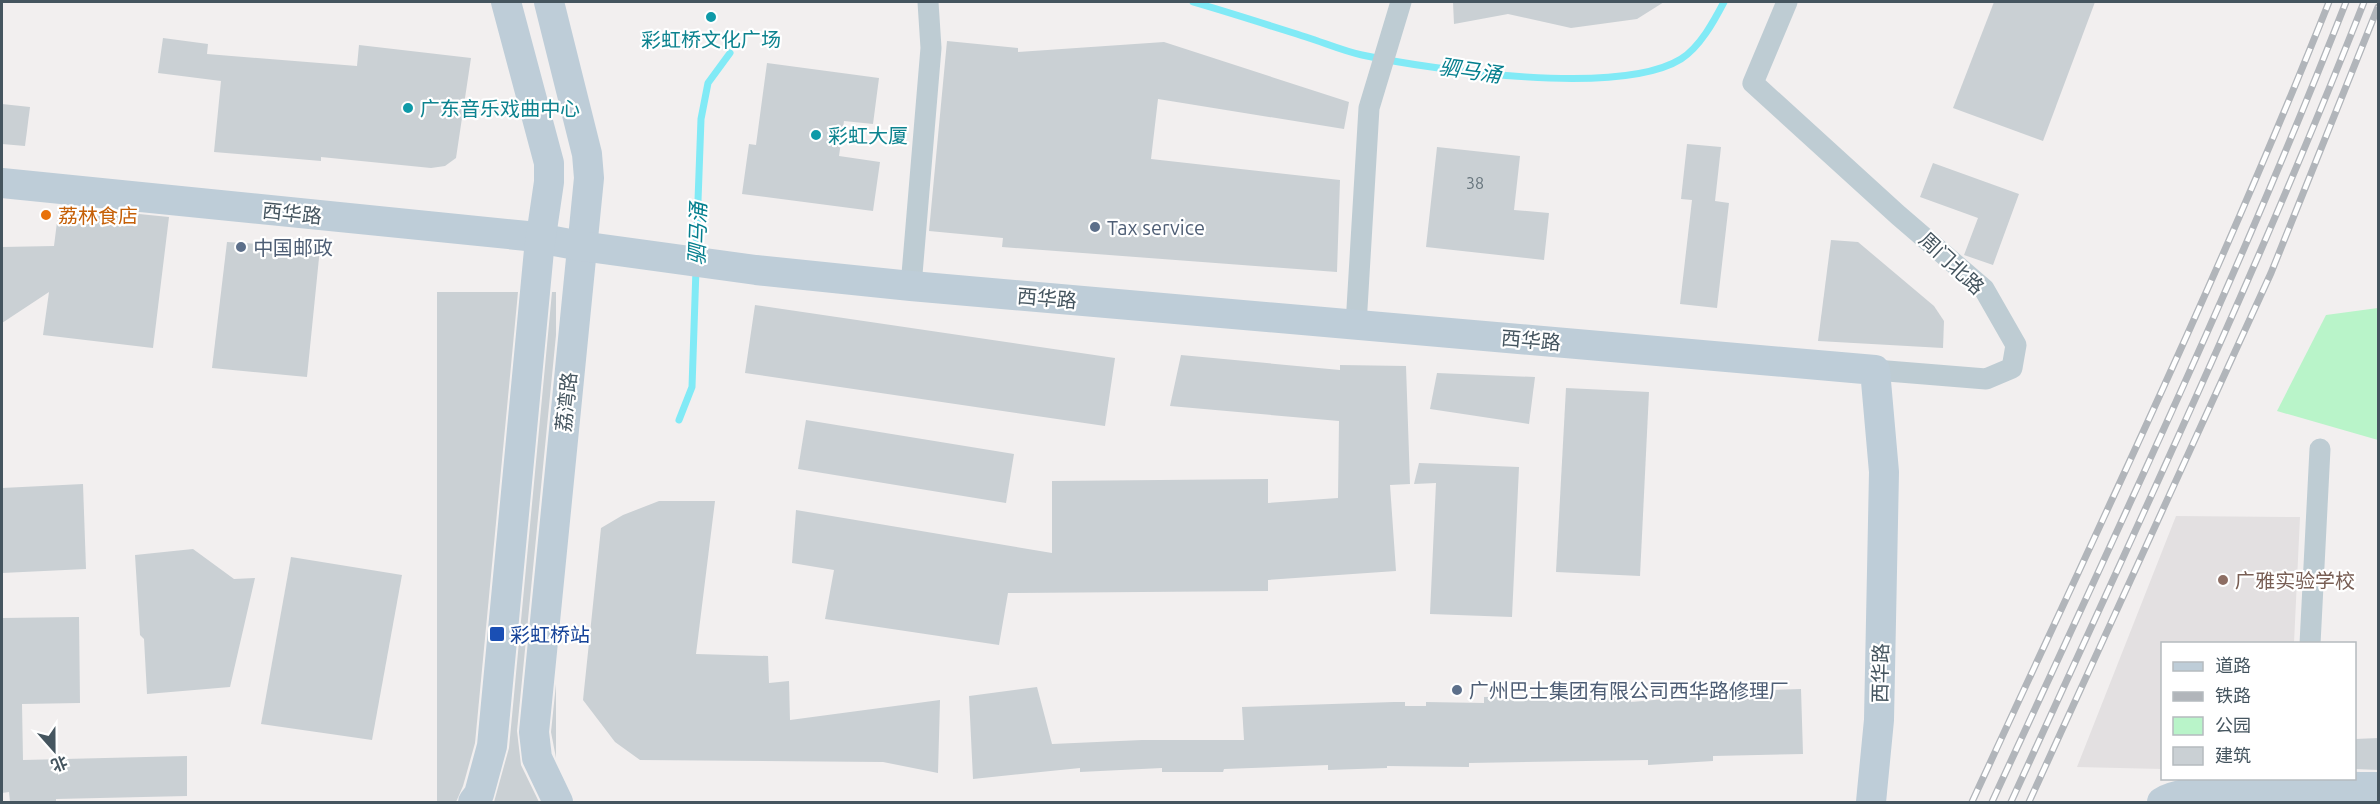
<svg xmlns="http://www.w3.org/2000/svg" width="2380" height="804" font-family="Ubuntu,'Noto Sans SC',sans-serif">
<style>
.education{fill:#e3e0e1}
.green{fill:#b9f4c9}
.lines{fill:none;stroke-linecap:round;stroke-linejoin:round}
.stream{stroke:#81eaf6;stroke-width:7}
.building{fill:#cad0d4}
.street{stroke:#beccd3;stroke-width:21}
.secondary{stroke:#becdd8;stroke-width:30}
.rail-casing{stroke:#b1b5ba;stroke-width:7}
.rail{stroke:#fff;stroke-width:4.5;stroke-dasharray:14;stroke-linecap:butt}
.culture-dot{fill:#0f9aa8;stroke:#fff;stroke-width:2}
.food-dot{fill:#e8710a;stroke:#fff;stroke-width:2}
.service-dot{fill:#5c6f8a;stroke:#fff;stroke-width:2}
.education-dot{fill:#8d6e63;stroke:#fff;stroke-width:2}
.transit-dot{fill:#1a4fb4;stroke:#fff;stroke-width:2}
.labels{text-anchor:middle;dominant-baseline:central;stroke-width:4.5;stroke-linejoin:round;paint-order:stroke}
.number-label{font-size:16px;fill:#66747c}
.culture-label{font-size:20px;fill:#0d838f;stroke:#fff;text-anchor:start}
.street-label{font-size:20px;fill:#45555f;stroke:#fff}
.food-label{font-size:20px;fill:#c56008;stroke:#fff;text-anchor:start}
.service-label{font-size:20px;fill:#4e5e75;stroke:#fff;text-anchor:start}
.education-label{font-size:20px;fill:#785e54;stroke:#fff;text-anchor:start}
.transit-label{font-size:20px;fill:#164399;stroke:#fff;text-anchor:start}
.water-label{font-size:21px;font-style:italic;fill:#047f8e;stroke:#fff}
</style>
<rect width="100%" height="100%" fill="#f2efef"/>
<!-- education -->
<path class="education" d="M 2176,516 L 2300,517 L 2294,643 L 2162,644 L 2162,769 L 2077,767 Z"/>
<!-- green -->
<path class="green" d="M 2378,308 L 2378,440 L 2277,411 L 2326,315 Z"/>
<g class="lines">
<!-- stream -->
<g class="stream">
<path d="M 1193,2 C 1231,13 1268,25 1306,37 C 1325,43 1343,51 1362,55 C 1433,70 1620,97 1681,59 C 1700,47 1714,21 1724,2"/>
<path d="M 696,255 L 701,119 L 708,83 L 730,53"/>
<path d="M 679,420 L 692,387 L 696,269"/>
</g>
</g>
<!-- building -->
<g class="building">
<path d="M 1453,2 L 1664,2 L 1637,19 L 1571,28 L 1508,14 L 1454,24 Z"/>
<path d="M 1994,2 L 2095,2 L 2043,141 L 1953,108 Z"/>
<path d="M 163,38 L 208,44 L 207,54 L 357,66 L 359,45 L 471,58 L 456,158 L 445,166 L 431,168 L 321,157 L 321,161 L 214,152 L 221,81 L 158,73 Z"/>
<path d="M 947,41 L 1018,48 L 1018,52 L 1164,42 L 1349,102 L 1344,129 L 1158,99 L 1151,159 L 1340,180 L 1337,272 L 1002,247 L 1003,238 L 929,231 Z"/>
<path d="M 767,63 L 879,78 L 873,124 L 844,121 L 839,156 L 880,162 L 873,211 L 742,194 L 749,144 L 756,145 Z"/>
<path d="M 2,104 L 30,107 L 25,146 L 2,144 Z"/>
<path d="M 1687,144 L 1721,147 L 1715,201 L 1729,203 L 1717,308 L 1680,304 L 1692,200 L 1681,199 Z"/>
<path d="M 1437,147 L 1520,156 L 1514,210 L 1549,213 L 1544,260 L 1426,247 Z"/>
<path d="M 1933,163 L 2019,194 L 1993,265 L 1964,255 L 1978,218 L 1920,197 Z"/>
<path d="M 59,206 L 169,217 L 153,348 L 43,335 L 49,292 L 2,323 L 2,247 L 54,246 Z"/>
<path d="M 1831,240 L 1858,242 L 1934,306 L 1944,321 L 1943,348 L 1818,341 Z"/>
<path d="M 227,242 L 320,248 L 307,377 L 212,368 Z"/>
<path d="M 437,292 L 518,292 L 475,743 L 463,786 L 456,802 L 437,802 Z"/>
<path d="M 552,292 L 556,292 L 556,335 L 517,731 L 521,765 L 539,802 L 494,802 L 509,748 Z"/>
<path d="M 755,305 L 1115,358 L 1105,426 L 745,373 Z"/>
<path d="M 1181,355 L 1340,370 L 1340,365 L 1406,366 L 1410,484 L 1390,485 L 1396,571 L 1268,580 L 1268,591 L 1008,593 L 999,645 L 825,619 L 834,570 L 792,563 L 796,510 L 1052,553 L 1052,481 L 1268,479 L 1268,503 L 1338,498 L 1339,421 L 1170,406 Z"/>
<path d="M 1437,373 L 1535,377 L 1529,424 L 1430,409 Z"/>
<path d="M 1566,388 L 1649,392 L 1640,576 L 1556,572 Z"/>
<path d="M 806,420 L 1014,454 L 1006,503 L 798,469 Z"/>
<path d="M 1419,463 L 1519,467 L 1512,617 L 1430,614 L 1436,483 L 1414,484 Z"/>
<path d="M 83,484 L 86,569 L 2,573 L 2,488 Z"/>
<path d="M 659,501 L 715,501 L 696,654 L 768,656 L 769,683 L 789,681 L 790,720 L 940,700 L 938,773 L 883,762 L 640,760 L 615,742 L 583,700 L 601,528 L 623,515 Z"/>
<path d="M 193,549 L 234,579 L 255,578 L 230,687 L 147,694 L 144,639 L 140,635 L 135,555 Z"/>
<path d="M 291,557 L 402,575 L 372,740 L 261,724 Z"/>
<path d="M 79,617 L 80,703 L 22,704 L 23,760 L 187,756 L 187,796 L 56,799 L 56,802 L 10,802 L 9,792 L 2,793 L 2,618 Z"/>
<path d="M 556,684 L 556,758 L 551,732 Z"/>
<path d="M 1037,687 L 1052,744 L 1142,740 L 1244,740 L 1242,707 L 1394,702 L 1405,702 L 1405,706 L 1426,706 L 1426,702 L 1484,703 L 1484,697 L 1546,696 L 1546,699 L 1631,697 L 1631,702 L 1734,693 L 1734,691 L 1801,689 L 1803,754 L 1713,756 L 1713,761 L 1648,765 L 1648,760 L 1469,763 L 1469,767 L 1387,766 L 1387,768 L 1328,770 L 1328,765 L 1224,769 L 1223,772 L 1162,772 L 1162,768 L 1080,772 L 1080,768 L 973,779 L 969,696 Z"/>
<path d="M 2379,738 L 2379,770 L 2355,769 L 2355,739 Z"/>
</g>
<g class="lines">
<!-- street -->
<g class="street">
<path d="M 1787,2 L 1753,83 L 1898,215 L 1984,289 L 2016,345 L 2012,368 L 1986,379 L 1875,370"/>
<path d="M 911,286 L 931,48 L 928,2"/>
<path d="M 1356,325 L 1369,108 L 1401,2"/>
<path d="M 2310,644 L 2320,449"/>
</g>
<!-- secondary -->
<g class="secondary">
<path d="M 549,2 L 587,154 L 589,178 L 534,732 L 537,758 L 558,802"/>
<path d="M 2,183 L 527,236 L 581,246 L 756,270 L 911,286 L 1875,370 L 1884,472 L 1879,720 L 1871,802"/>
<path d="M 473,802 L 479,794 L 492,746 L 539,250 L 549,182 L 549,163 L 506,2"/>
<path d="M 2162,802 C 2194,781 2334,787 2378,787"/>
</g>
<!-- rail casing -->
<g class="rail-casing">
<g id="rail">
<path d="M 1972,802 C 2094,537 2221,273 2329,2"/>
<path d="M 1992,802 C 2114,537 2240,273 2346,2"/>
<path d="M 2011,802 C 2132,537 2257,273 2364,2"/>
<path d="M 2029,802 L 2271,273 L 2378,7"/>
</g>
</g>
<!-- rail -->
<use href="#rail" class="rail"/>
</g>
<!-- markers -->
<g class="culture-dot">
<circle cx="711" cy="17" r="6"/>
<circle cx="408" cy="108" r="6"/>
<circle cx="816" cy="135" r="6"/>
</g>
<circle class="food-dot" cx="46" cy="215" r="6"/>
<g class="service-dot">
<circle cx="1095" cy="227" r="6"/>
<circle cx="241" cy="247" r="6"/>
<circle cx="1457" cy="690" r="6"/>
</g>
<circle class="education-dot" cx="2223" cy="580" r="6"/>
<rect class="transit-dot" x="489" y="626" width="16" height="16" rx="3"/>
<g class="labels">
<!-- number labels -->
<g class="number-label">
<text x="1475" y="183">38</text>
</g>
<!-- culture labels -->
<g class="culture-label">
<text x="711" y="39" text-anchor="middle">彩虹桥文化广场</text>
<text x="420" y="108">广东音乐戏曲中心</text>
<text x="828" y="135">彩虹大厦</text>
</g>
<!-- street labels -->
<g class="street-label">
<text transform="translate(292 213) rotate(6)">西华路</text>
<text transform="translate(1952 263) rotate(43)">周门北路</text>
<text transform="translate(1047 298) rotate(5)">西华路</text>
<text transform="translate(1531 340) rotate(5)">西华路</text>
<text transform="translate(566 402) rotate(-84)">荔湾路</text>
<text transform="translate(1880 673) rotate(-89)">西华路</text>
</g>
<!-- food labels -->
<g class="food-label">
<text x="58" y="215">荔林食店</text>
</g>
<!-- service labels -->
<g class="service-label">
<text x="1107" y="227">Tax service</text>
<text x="253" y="247">中国邮政</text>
<text x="1469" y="690">广州巴士集团有限公司西华路修理厂</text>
</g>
<!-- education labels -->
<g class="education-label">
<text x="2235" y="580">广雅实验学校</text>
</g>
<!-- transit labels -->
<g class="transit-label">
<text x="510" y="634">彩虹桥站</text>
</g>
<!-- water labels -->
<g class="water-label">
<text transform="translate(1470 70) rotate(8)">驷马涌</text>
<text transform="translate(697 234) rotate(-88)">驷马涌</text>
</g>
</g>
<!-- border -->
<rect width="2380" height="804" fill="none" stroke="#45555f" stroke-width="6"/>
<!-- legend -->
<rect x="2161" y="642" width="195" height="138" fill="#ffffff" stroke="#b5bbbf" stroke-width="1.5"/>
<rect x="2173" y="662" width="30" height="9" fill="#becdd8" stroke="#b5bbbf" stroke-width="1.5"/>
<text x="2215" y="672" font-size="18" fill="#45555f">道路</text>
<rect x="2173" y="692" width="30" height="9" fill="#b1b5ba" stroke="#b5bbbf" stroke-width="1.5"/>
<text x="2215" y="702" font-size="18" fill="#45555f">铁路</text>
<rect x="2173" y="717" width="30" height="18" fill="#b9f4c9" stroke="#b5bbbf" stroke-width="1.5"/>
<text x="2215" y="732" font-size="18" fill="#45555f">公园</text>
<rect x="2173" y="747" width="30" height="18" fill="#cad0d4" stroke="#b5bbbf" stroke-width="1.5"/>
<text x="2215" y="762" font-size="18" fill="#45555f">建筑</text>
<!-- north arrow -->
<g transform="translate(54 750) rotate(159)" stroke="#ffffff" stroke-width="4.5" paint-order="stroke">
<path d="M0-4.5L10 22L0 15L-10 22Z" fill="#45555f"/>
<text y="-9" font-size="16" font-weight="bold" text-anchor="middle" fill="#45555f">北</text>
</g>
</svg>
